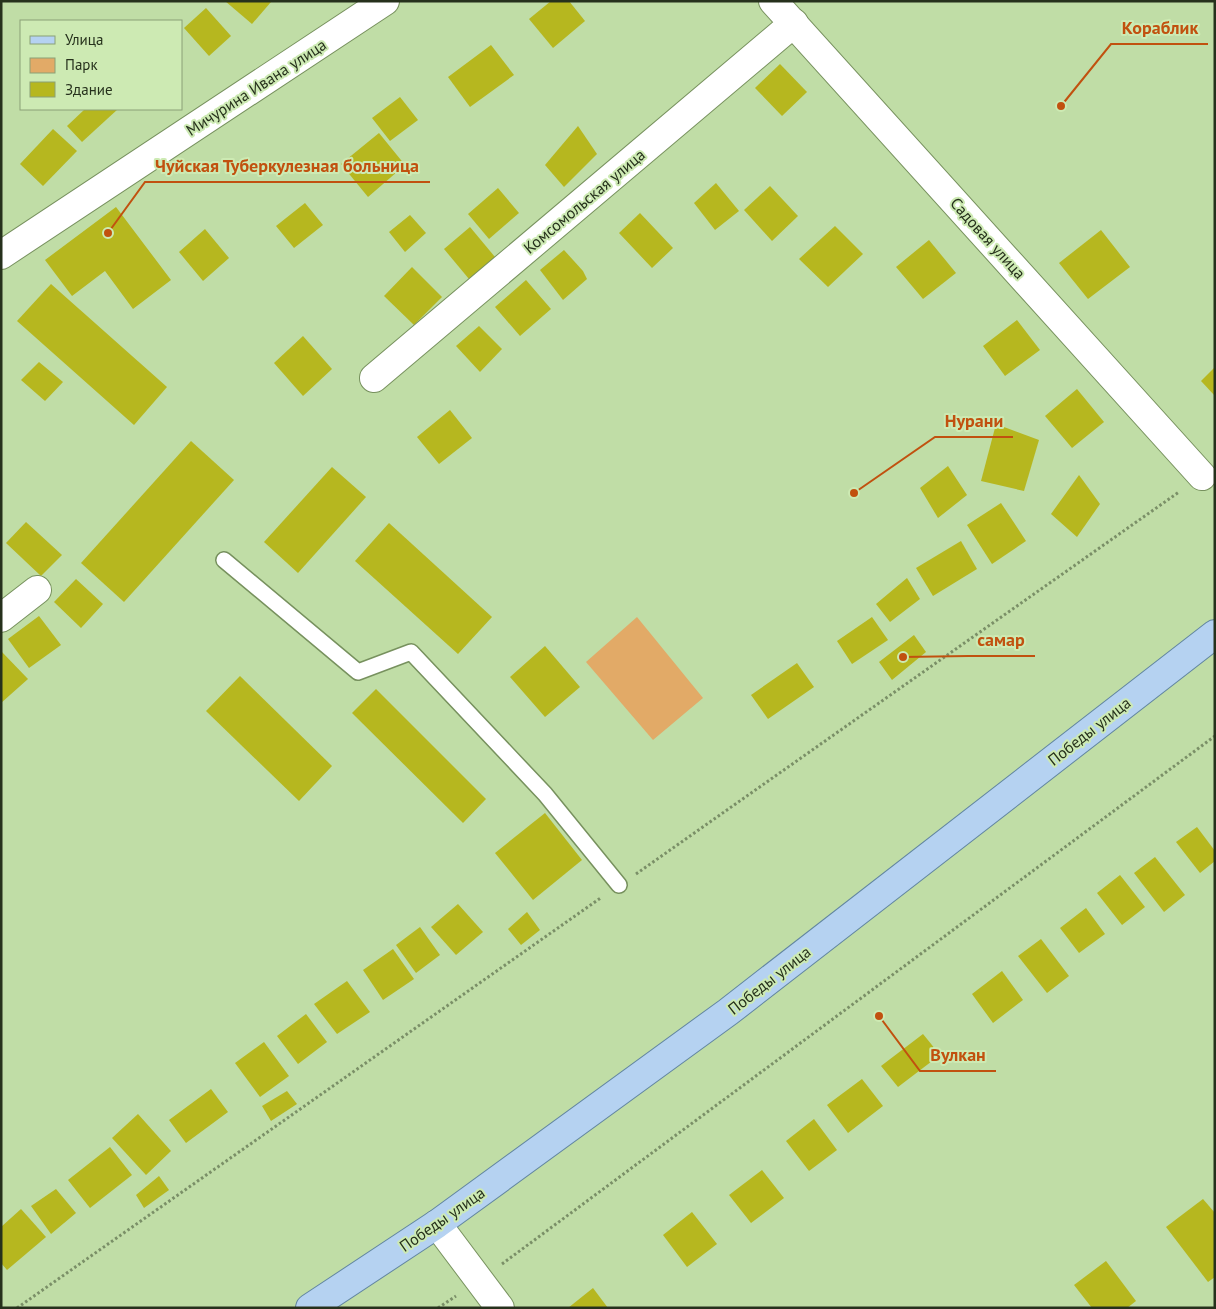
<svg xmlns="http://www.w3.org/2000/svg" width="1216" height="1309" font-family="'PT Sans',sans-serif">
<style>
.green{fill:#e2aa67}
.building{fill:#b6b71f}
.lines{fill:none;stroke-linecap:round;stroke-linejoin:round}
.service-casing{stroke:#77915e;stroke-width:18}
.minor-casing{stroke:#77915e;stroke-width:30}
.primary-casing{stroke:#6286a0;stroke-width:30}
.path{stroke:#7a8f67;stroke-width:3;stroke-dasharray:2.5 2.5;stroke-linecap:butt}
.service{stroke:#fff;stroke-width:15}
.minor{stroke:#fff;stroke-width:28}
.primary{stroke:#b5d2f1;stroke-width:28}
.labels{text-anchor:middle;dominant-baseline:central;stroke-width:4;stroke-linejoin:round;paint-order:stroke}
.street-label{font-size:16px;fill:#26311c;stroke:#cdeab3}
.leader{fill:none;stroke:#c1510f;stroke-width:2}
.callout-dot{fill:#c1510f;stroke:#cdeab3;stroke-width:2}
.callout-label{font-size:18px;text-anchor:middle;font-weight:bold;fill:#c1510f;stroke:#cdeab3;stroke-width:4;stroke-linejoin:round;paint-order:stroke}
</style>
<rect width="100%" height="100%" fill="#c0dda6"/>
<!-- green -->
<path class="green" d="M 637,617 L 703,698 L 653,740 L 586,662 Z"/>
<!-- building -->
<g class="building">
<path d="M 225,1 L 270,1 L 271,2 L 252,24 Z"/>
<path d="M 551,1 L 569,1 L 585,21 L 553,48 L 529,19 Z"/>
<path d="M 206,8 L 231,36 L 209,56 L 184,28 Z"/>
<path d="M 491,45 L 514,75 L 470,107 L 448,77 Z"/>
<path d="M 780,64 L 807,92 L 782,116 L 755,88 Z"/>
<path d="M 400,97 L 418,120 L 390,141 L 372,118 Z"/>
<path d="M 85,109 L 118,109 L 82,142 L 67,126 Z"/>
<path d="M 578,126 L 597,154 L 564,187 L 545,165 Z"/>
<path d="M 53,129 L 77,151 L 43,186 L 20,164 Z"/>
<path d="M 379,133 L 405,165 L 368,197 L 341,164 Z"/>
<path d="M 716,183 L 739,211 L 715,230 L 694,203 Z"/>
<path d="M 770,186 L 798,216 L 772,241 L 744,210 Z"/>
<path d="M 498,188 L 519,213 L 489,239 L 468,214 Z"/>
<path d="M 305,203 L 323,225 L 294,248 L 276,226 Z"/>
<path d="M 116,207 L 171,280 L 133,309 L 105,271 L 72,296 L 45,260 Z"/>
<path d="M 640,213 L 673,248 L 652,268 L 619,233 Z"/>
<path d="M 410,215 L 426,233 L 405,252 L 389,232 Z"/>
<path d="M 835,226 L 863,254 L 828,287 L 799,259 Z"/>
<path d="M 470,227 L 495,257 L 469,279 L 444,249 Z"/>
<path d="M 205,229 L 229,258 L 203,281 L 179,252 Z"/>
<path d="M 1101,230 L 1130,267 L 1088,299 L 1059,263 Z"/>
<path d="M 929,240 L 956,273 L 923,299 L 896,267 Z"/>
<path d="M 564,250 L 583,271 L 587,279 L 563,300 L 540,270 Z"/>
<path d="M 412,267 L 442,297 L 414,325 L 384,296 Z"/>
<path d="M 526,280 L 551,309 L 520,336 L 495,307 Z"/>
<path d="M 51,284 L 167,387 L 134,425 L 17,321 Z"/>
<path d="M 1017,320 L 1040,350 L 1005,376 L 983,346 Z"/>
<path d="M 479,326 L 502,349 L 480,372 L 456,346 Z"/>
<path d="M 303,336 L 332,369 L 303,396 L 274,363 Z"/>
<path d="M 39,362 L 63,382 L 45,401 L 21,380 Z"/>
<path d="M 1215,367 L 1215,396 L 1201,381 Z"/>
<path d="M 1077,389 L 1104,422 L 1072,448 L 1045,416 Z"/>
<path d="M 450,410 L 472,438 L 439,464 L 417,437 Z"/>
<path d="M 996,424 L 1039,440 L 1024,491 L 981,481 Z"/>
<path d="M 191,441 L 234,480 L 124,602 L 81,563 Z"/>
<path d="M 948,466 L 967,495 L 938,518 L 920,488 Z"/>
<path d="M 332,467 L 366,497 L 298,573 L 264,542 Z"/>
<path d="M 1079,475 L 1100,504 L 1077,537 L 1051,514 Z"/>
<path d="M 1001,503 L 1026,541 L 992,564 L 967,525 Z"/>
<path d="M 26,522 L 62,555 L 41,576 L 6,543 Z"/>
<path d="M 389,523 L 492,617 L 458,654 L 355,561 Z"/>
<path d="M 961,541 L 977,569 L 933,596 L 916,568 Z"/>
<path d="M 907,578 L 920,599 L 890,622 L 876,604 Z"/>
<path d="M 76,579 L 103,604 L 81,628 L 54,602 Z"/>
<path d="M 39,616 L 61,645 L 29,668 L 8,639 Z"/>
<path d="M 872,617 L 888,640 L 852,664 L 837,641 Z"/>
<path d="M 914,635 L 926,652 L 892,680 L 879,662 Z"/>
<path d="M 545,646 L 580,687 L 545,717 L 510,677 Z"/>
<path d="M 1,651 L 28,679 L 1,703 Z"/>
<path d="M 797,663 L 814,687 L 768,719 L 751,695 Z"/>
<path d="M 240,676 L 332,766 L 299,801 L 206,711 Z"/>
<path d="M 376,689 L 486,799 L 463,823 L 352,713 Z"/>
<path d="M 545,813 L 582,860 L 533,900 L 495,853 Z"/>
<path d="M 1197,827 L 1215,851 L 1215,861 L 1200,873 L 1176,842 Z"/>
<path d="M 1155,857 L 1185,895 L 1164,912 L 1134,873 Z"/>
<path d="M 1120,875 L 1145,907 L 1122,925 L 1097,893 Z"/>
<path d="M 458,904 L 483,932 L 456,955 L 431,927 Z"/>
<path d="M 1086,908 L 1105,934 L 1079,953 L 1060,928 Z"/>
<path d="M 527,912 L 540,930 L 521,945 L 508,929 Z"/>
<path d="M 420,927 L 440,955 L 416,973 L 396,945 Z"/>
<path d="M 1041,939 L 1069,976 L 1047,993 L 1018,956 Z"/>
<path d="M 393,949 L 414,979 L 383,1000 L 363,970 Z"/>
<path d="M 1002,971 L 1023,1000 L 993,1023 L 972,994 Z"/>
<path d="M 347,981 L 370,1012 L 337,1034 L 314,1004 Z"/>
<path d="M 306,1014 L 327,1042 L 298,1064 L 277,1036 Z"/>
<path d="M 923,1034 L 940,1055 L 898,1087 L 881,1066 Z"/>
<path d="M 264,1042 L 289,1076 L 260,1097 L 235,1063 Z"/>
<path d="M 862,1079 L 883,1106 L 848,1133 L 827,1105 Z"/>
<path d="M 211,1089 L 228,1112 L 186,1143 L 169,1120 Z"/>
<path d="M 287,1091 L 297,1104 L 271,1121 L 262,1106 Z"/>
<path d="M 138,1114 L 171,1151 L 146,1175 L 112,1138 Z"/>
<path d="M 814,1119 L 837,1150 L 809,1171 L 786,1141 Z"/>
<path d="M 110,1147 L 132,1175 L 90,1208 L 68,1180 Z"/>
<path d="M 762,1170 L 784,1198 L 751,1223 L 729,1195 Z"/>
<path d="M 159,1176 L 169,1190 L 144,1208 L 136,1195 Z"/>
<path d="M 56,1189 L 76,1213 L 51,1234 L 31,1206 Z"/>
<path d="M 1203,1199 L 1215,1213 L 1215,1277 L 1208,1282 L 1166,1227 Z"/>
<path d="M 21,1209 L 46,1237 L 7,1270 L 1,1263 L 1,1227 Z"/>
<path d="M 692,1212 L 717,1244 L 687,1267 L 663,1235 Z"/>
<path d="M 1106,1261 L 1136,1301 L 1127,1308 L 1092,1308 L 1074,1285 Z"/>
<path d="M 593,1288 L 608,1308 L 568,1308 Z"/>
</g>
<g class="lines">
<!-- service casing -->
<g class="service-casing">
<path id="service" d="M 224,560 L 358,672 L 411,652 L 545,794 L 619,885"/>
</g>
<!-- minor casing -->
<g class="minor-casing">
<g id="minor">
<path d="M 773,1 L 1202,476"/>
<path d="M 1,255 L 385,1"/>
<path d="M 374,378 L 794,23"/>
<path d="M 1,618 L 37,590"/>
<path d="M 437,1224 L 500,1308"/>
</g>
</g>
<!-- primary casing -->
<g class="primary-casing">
<path id="primary" d="M 310,1308 L 437,1224 L 728,1012 L 1215,634"/>
</g>
<!-- path -->
<g class="path">
<path d="M 636,874 L 1179,492"/>
<path d="M 502,1264 L 1215,736"/>
<path d="M 17,1308 L 602,897"/>
<path d="M 438,1308 L 456,1296"/>
</g>
<!-- service -->
<use href="#service" class="service"/>
<!-- minor -->
<use href="#minor" class="minor"/>
<!-- primary -->
<use href="#primary" class="primary"/>
</g>
<g class="labels">
<!-- street labels -->
<g class="street-label">
<text transform="translate(256 87) rotate(-33)">Мичурина Ивана улица</text>
<text transform="translate(584 201) rotate(-40)">Комсомольская улица</text>
<text transform="translate(988 238) rotate(48)">Садовая улица</text>
<text transform="translate(1089 731) rotate(-38)">Победы улица</text>
<text transform="translate(769 980) rotate(-38)">Победы улица</text>
<text transform="translate(442 1219) rotate(-35)">Победы улица</text>
</g>
</g>
<!-- callouts -->
<path class="leader" d="M1061 106L1111 44H1208M108 233L145 182H430M854 493L935 437H1013M903 657L968 656H1035M879 1016L920 1071H996"/>
<g class="callout-dot">
<circle cx="1061" cy="106" r="5"/>
<circle cx="108" cy="233" r="5"/>
<circle cx="854" cy="493" r="5"/>
<circle cx="903" cy="657" r="5"/>
<circle cx="879" cy="1016" r="5"/>
</g>
<g class="callout-label">
<text x="1160" y="34">Кораблик</text>
<text x="287" y="172">Чуйская Туберкулезная больница</text>
<text x="974" y="427">Нурани</text>
<text x="1001" y="646">самар</text>
<text x="958" y="1061">Вулкан</text>
</g>
<!-- border -->
<rect width="1216" height="1309" fill="none" stroke="#26311c" stroke-width="5"/>
<!-- legend -->
<rect x="20" y="20" width="162" height="90" fill="#cdeab3" stroke="#8aa077"/>
<rect x="30" y="36" width="25" height="8" fill="#b5d2f1" stroke="#8aa077"/>
<text x="65" y="45" font-size="15" fill="#26311c">Улица</text>
<rect x="30" y="58" width="25" height="15" fill="#e2aa67" stroke="#8aa077"/>
<text x="65" y="70" font-size="15" fill="#26311c">Парк</text>
<rect x="30" y="82" width="25" height="15" fill="#b6b71f" stroke="#8aa077"/>
<text x="65" y="95" font-size="15" fill="#26311c">Здание</text>
</svg>
